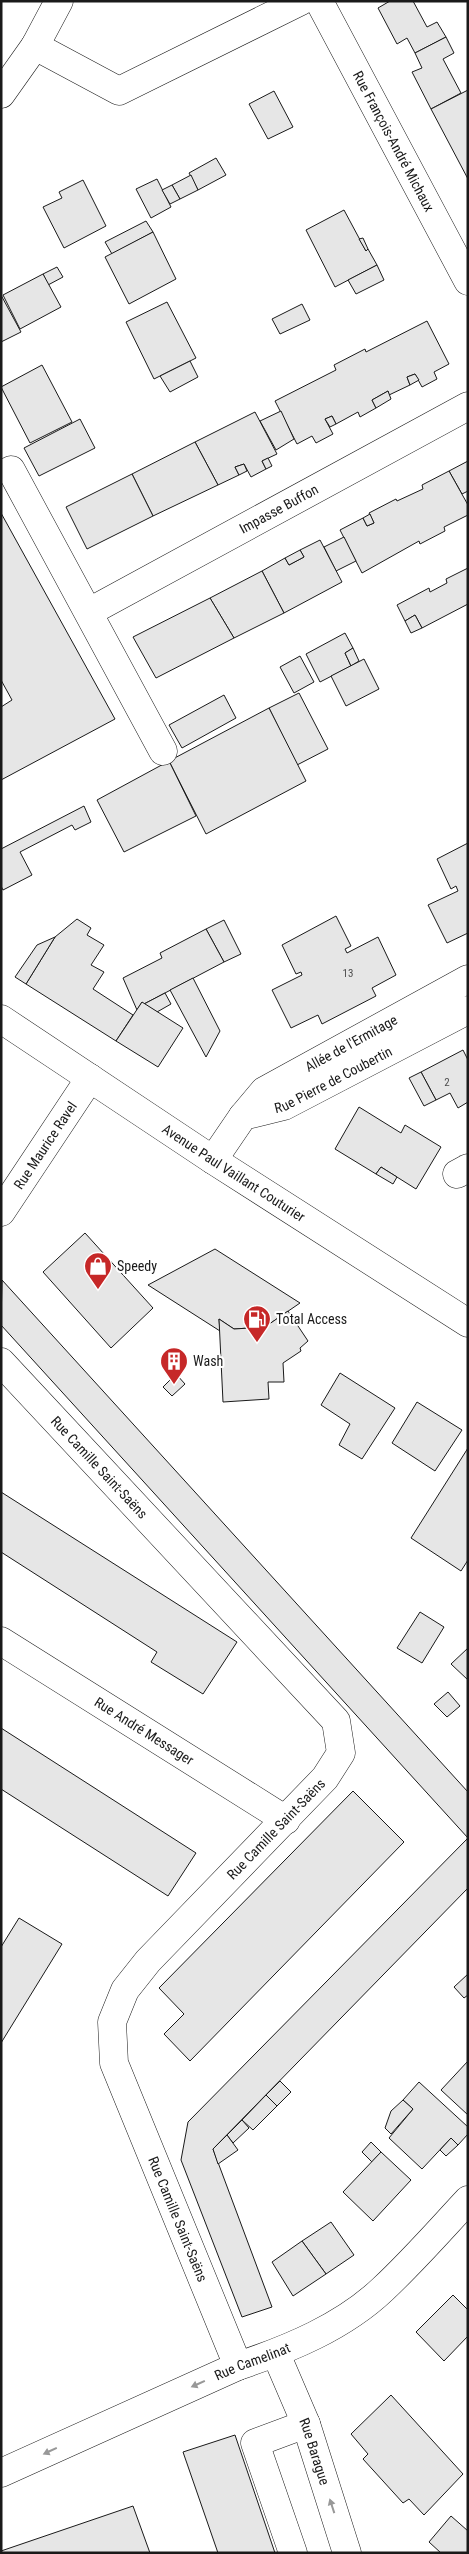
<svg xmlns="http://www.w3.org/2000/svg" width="469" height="2554" font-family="'Roboto Condensed',sans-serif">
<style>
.building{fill:#e6e6e6;stroke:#1a1a1a}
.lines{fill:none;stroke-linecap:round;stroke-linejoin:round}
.minor-casing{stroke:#1a1a1a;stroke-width:29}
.tertiary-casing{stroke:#1a1a1a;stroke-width:29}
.minor{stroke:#fff;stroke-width:28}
.tertiary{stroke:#fff;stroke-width:28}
.oneway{fill:#989898}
.labels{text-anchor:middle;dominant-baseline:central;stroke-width:4;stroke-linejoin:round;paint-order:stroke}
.number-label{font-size:11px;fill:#4d4d4d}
.street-label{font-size:14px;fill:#1a1a1a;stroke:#fff}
.poi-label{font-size:14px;fill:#1a1a1a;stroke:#fff;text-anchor:start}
</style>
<rect width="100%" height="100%" fill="#fff"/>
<!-- building -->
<g class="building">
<path d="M 390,1 L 413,1 L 427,27 L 437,22 L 446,37 L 415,53 L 407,38 L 397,44 L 378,8 Z"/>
<path d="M 446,37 L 454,53 L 443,59 L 461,93 L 431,109 L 412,72 L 422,68 L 415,53 Z"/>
<path d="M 468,90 L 468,179 L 431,109 Z"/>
<path d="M 274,91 L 293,127 L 268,139 L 249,104 Z"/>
<path d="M 216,158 L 226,175 L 198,190 L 189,173 Z"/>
<path d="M 191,175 L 198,190 L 180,199 L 172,185 Z"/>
<path d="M 157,179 L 171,207 L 151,218 L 136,189 Z"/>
<path d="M 83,180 L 106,226 L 64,248 L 43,207 L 62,198 L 59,192 Z"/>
<path d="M 172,185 L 180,199 L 170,204 L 162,190 Z"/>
<path d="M 344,210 L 366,251 L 368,249 L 377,265 L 335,287 L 306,230 Z"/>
<path d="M 146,221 L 153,232 L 112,254 L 105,242 Z"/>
<path d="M 153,232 L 176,279 L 129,304 L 105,257 Z"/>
<path d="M 363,238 L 368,249 L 366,251 L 359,239 Z"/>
<path d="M 377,265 L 384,280 L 356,294 L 348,280 Z"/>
<path d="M 57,267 L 63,277 L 48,285 L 43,274 Z"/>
<path d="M 43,274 L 61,307 L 20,329 L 3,295 Z"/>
<path d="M 1,295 L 21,332 L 1,342 Z"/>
<path d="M 167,302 L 196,358 L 154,379 L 126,322 Z"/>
<path d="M 302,304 L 310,320 L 280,334 L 272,319 Z"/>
<path d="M 427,321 L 449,364 L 434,372 L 437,379 L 422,387 L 415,374 L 407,377 L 410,385 L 389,395 L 388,391 L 372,400 L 376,408 L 360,417 L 358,412 L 336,424 L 332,416 L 325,419 L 333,434 L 316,443 L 312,436 L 297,444 L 275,401 L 336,370 L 334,365 L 365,349 L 366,352 Z"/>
<path d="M 190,361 L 198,377 L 170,392 L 160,376 Z"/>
<path d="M 42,365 L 72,422 L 30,443 L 1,387 Z"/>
<path d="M 415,374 L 419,380 L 410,385 L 407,377 Z"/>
<path d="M 388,391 L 391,399 L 376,408 L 372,400 Z"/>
<path d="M 281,411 L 294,439 L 276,450 L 260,421 Z"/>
<path d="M 255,412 L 277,454 L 262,461 L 266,469 L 251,477 L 244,464 L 235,467 L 239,475 L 218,485 L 195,442 Z"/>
<path d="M 332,416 L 336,424 L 330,427 L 325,419 Z"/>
<path d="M 80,419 L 95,448 L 39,476 L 24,448 Z"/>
<path d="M 195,442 L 218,485 L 153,516 L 132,474 Z"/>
<path d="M 268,458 L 272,466 L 266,469 L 262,461 Z"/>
<path d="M 468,461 L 468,491 L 462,494 L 449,471 Z"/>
<path d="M 244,464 L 247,471 L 239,475 L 235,467 Z"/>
<path d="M 449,471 L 468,505 L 468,515 L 444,527 L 445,531 L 420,544 L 419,541 L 362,573 L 340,530 L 363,518 L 367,526 L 374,523 L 369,513 L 396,499 L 397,501 L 423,489 L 422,485 Z"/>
<path d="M 132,474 L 153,516 L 87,549 L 66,507 Z"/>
<path d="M 1,513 L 115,719 L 1,780 L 1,707 L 12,700 L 1,680 Z"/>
<path d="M 370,514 L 374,523 L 367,526 L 363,518 Z"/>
<path d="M 344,537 L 356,561 L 336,571 L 324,547 Z"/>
<path d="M 320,540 L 342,582 L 284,613 L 262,571 L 285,558 L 289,565 L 304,557 L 300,550 Z"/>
<path d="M 300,550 L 304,557 L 289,565 L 285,558 Z"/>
<path d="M 468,568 L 468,604 L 422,628 L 415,615 L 405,621 L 397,605 L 429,588 L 430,592 L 447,583 L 446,579 Z"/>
<path d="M 262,571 L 284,613 L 234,638 L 210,598 Z"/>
<path d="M 210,598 L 234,638 L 156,678 L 133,637 Z"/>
<path d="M 415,615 L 422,628 L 411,633 L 405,621 Z"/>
<path d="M 345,633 L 353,648 L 345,653 L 351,666 L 320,682 L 306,654 Z"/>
<path d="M 353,648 L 359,661 L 351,666 L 345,653 Z"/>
<path d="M 300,656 L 314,682 L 294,693 L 280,667 Z"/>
<path d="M 364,659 L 379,689 L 346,706 L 331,676 Z"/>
<path d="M 299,693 L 328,749 L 297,765 L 269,708 Z"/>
<path d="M 224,695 L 236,718 L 182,748 L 169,725 Z"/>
<path d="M 269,708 L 306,781 L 206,834 L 169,761 Z"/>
<path d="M 169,761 L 196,816 L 124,852 L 97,800 Z"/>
<path d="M 84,806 L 91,822 L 75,830 L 72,825 L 20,852 L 32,875 L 3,890 L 1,886 L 1,849 Z"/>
<path d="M 468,843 L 468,933 L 447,943 L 428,905 L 458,891 L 456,886 L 451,889 L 437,859 Z"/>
<path d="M 336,916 L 351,946 L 345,949 L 347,953 L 378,937 L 396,975 L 372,988 L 376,996 L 322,1024 L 318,1015 L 291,1028 L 272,990 L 302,975 L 301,972 L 296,974 L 282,945 Z"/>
<path d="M 77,919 L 91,928 L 87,935 L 104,945 L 91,965 L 104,972 L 93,989 L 133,1015 L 116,1041 L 26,984 L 55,937 Z"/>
<path d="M 224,920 L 241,954 L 224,962 L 206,929 Z"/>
<path d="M 206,929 L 224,962 L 144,1004 L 142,1002 L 137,1010 L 123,978 L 162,958 L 160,953 Z"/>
<path d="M 55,937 L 26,984 L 15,977 L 37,945 Z"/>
<path d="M 193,978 L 220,1031 L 206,1057 L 170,990 Z"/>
<path d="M 165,993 L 171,1004 L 157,1012 L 144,1004 Z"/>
<path d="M 142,1002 L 183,1028 L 158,1067 L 116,1041 Z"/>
<path d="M 463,1050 L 468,1060 L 468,1102 L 458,1108 L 450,1093 L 436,1100 L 421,1072 Z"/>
<path d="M 421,1072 L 436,1100 L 424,1106 L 409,1078 Z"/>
<path d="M 359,1107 L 401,1133 L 405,1125 L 441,1147 L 416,1189 L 381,1167 L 376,1174 L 335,1149 Z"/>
<path d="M 381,1167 L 397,1177 L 393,1184 L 376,1174 Z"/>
<path d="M 85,1233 L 153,1308 L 111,1348 L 43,1272 Z"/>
<path d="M 215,1249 L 300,1303 L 265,1327 L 234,1329 L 219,1319 L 220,1331 L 148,1285 Z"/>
<path d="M 2,1280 L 468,1792 L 468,1838 L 1,1325 Z"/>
<path d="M 288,1311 L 308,1341 L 300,1348 L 301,1351 L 283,1363 L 284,1382 L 268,1382 L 269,1399 L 223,1402 L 219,1319 L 234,1329 L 265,1327 Z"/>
<path d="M 340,1373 L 395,1408 L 362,1459 L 339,1445 L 350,1424 L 321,1405 Z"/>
<path d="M 176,1374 L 185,1384 L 172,1396 L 163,1387 Z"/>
<path d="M 417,1402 L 462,1430 L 435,1471 L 392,1443 Z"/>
<path d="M 468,1448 L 468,1560 L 461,1571 L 411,1538 Z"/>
<path d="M 1,1492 L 237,1642 L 203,1694 L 151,1662 L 157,1652 L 1,1552 Z"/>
<path d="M 420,1612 L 444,1627 L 422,1663 L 397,1648 Z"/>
<path d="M 468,1648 L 468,1680 L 451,1664 Z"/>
<path d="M 448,1692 L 460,1706 L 447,1717 L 434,1704 Z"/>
<path d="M 1,1728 L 196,1853 L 168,1896 L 1,1789 Z"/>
<path d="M 353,1791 L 404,1842 L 190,2061 L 164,2034 L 184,2014 L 159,1988 Z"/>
<path d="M 468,1838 L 468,1888 L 213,2149 L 272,2307 L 242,2317 L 181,2160 L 188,2122 Z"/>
<path d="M 19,1918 L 62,1944 L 1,2043 L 1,1947 Z"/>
<path d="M 468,1974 L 468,1995 L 464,1998 L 454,1987 Z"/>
<path d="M 468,2061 L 468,2115 L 441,2090 Z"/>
<path d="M 280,2081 L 291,2092 L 277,2106 L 266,2095 Z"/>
<path d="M 419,2082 L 468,2127 L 468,2134 L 458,2145 L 451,2138 L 422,2169 L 389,2138 L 413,2109 L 403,2100 Z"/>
<path d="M 266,2095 L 277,2106 L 253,2130 L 242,2120 Z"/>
<path d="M 403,2100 L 413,2109 L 391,2134 L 385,2128 L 391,2111 Z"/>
<path d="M 242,2120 L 249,2128 L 233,2143 L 227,2135 Z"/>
<path d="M 227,2135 L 238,2150 L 218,2164 L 213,2149 Z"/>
<path d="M 451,2138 L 458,2145 L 446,2156 L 440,2150 Z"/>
<path d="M 371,2142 L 381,2152 L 372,2162 L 362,2152 Z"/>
<path d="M 381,2152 L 411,2180 L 373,2221 L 343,2192 Z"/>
<path d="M 331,2222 L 354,2255 L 326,2274 L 302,2241 Z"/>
<path d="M 302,2241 L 326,2274 L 293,2296 L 272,2262 Z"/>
<path d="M 453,2295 L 468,2310 L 468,2336 L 444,2361 L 416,2332 Z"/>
<path d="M 391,2395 L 463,2474 L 424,2515 L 409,2499 L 403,2503 L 363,2459 L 368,2454 L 351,2434 Z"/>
<path d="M 235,2435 L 275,2553 L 218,2553 L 183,2452 Z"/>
<path d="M 133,2506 L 150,2553 L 1,2553 L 1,2551 Z"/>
<path d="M 451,2516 L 468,2531 L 468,2553 L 441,2553 L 429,2542 Z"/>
</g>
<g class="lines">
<!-- minor casing -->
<g class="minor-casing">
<g id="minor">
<path id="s1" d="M 319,1 L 468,281"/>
<path d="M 35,46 L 119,91 L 301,1"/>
<path d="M 11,470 L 163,751"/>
<path id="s2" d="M 89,612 L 468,406"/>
<path id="s3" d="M 243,1116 L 264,1091 L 468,979"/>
<path id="s4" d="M 213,1160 L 243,1116 L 284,1106 L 468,1010"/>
<path d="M 457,1174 L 468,1168"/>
<path id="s5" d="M 1,1212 L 90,1078"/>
<path id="s6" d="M 1,1362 L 336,1721 L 341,1753 L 325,1778 L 148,1961 L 125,1990 L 112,2022 L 114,2063 L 238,2366"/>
<path id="s7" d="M 1,1641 L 286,1820"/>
<path id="s8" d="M 276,2354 L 306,2424 L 347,2553"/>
<path d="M 293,2553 L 255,2443 L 306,2424"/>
</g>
</g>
<!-- tertiary casing -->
<g class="tertiary-casing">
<g id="tertiary">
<path d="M 1,94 L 35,46 L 59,1"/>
<path id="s9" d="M 1,1019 L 213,1160 L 468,1323"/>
<path id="s10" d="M 1,2473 L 238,2366 C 289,2349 343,2327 383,2289 C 413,2261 440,2230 468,2200"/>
</g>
</g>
<!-- minor -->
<use href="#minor" class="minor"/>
<!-- tertiary -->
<use href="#tertiary" class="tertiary"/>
</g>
<!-- one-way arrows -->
<defs><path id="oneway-solid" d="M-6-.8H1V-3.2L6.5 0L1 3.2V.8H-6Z" transform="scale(1.25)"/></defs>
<g class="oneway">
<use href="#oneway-solid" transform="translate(198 2384) rotate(156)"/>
<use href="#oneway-solid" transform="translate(50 2451) rotate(155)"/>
<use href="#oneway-solid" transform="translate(332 2506) rotate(-108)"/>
</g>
<!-- icons -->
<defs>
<g id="shop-pin" transform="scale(1.4375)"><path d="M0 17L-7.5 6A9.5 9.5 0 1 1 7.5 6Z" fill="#c62828" stroke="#fff"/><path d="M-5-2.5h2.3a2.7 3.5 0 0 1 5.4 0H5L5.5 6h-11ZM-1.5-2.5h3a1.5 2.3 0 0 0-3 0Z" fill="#fff"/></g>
<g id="fuel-pin" transform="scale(1.4375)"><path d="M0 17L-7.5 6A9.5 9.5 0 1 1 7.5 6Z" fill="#c62828" stroke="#fff"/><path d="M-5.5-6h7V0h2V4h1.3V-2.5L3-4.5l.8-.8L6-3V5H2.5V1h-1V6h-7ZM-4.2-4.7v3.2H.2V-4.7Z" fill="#fff"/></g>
<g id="building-pin" transform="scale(1.4375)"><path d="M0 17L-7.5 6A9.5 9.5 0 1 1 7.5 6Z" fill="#c62828" stroke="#fff"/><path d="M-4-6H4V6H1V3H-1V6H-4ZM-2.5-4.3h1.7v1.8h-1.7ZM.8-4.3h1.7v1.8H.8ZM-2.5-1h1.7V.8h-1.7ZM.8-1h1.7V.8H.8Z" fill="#fff"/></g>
</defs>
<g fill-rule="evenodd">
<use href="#shop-pin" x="98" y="1266"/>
<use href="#fuel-pin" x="257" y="1319"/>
<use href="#building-pin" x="174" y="1361"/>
</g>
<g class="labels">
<!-- number labels -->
<g class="number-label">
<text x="348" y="973">13</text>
<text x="447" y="1082">2</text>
</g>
<!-- street labels -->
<g class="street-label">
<text stroke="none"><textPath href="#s1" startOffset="159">Rue François-André Michaux</textPath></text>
<text stroke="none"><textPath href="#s2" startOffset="216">Impasse Buffon</textPath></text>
<text stroke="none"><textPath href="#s3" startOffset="132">Allée de l'Ermitage</textPath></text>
<text stroke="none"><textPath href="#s4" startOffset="151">Rue Pierre de Coubertin</textPath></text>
<text stroke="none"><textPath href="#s5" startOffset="80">Rue Maurice Ravel</textPath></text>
<text stroke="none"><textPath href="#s9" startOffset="279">Avenue Paul Vaillant Couturier</textPath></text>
<text stroke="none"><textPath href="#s6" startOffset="144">Rue Camille Saint-Saëns</textPath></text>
<text stroke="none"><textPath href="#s7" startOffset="169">Rue André Messager</textPath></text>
<text transform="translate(276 1829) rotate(-46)">Rue Camille Saint-Saëns</text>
<text stroke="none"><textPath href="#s6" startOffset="1089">Rue Camille Saint-Saëns</textPath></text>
<text stroke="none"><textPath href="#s10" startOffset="275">Rue Camelinat</textPath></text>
<text stroke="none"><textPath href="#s8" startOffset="105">Rue Barague</textPath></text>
</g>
<!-- poi labels -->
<g class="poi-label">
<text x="117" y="1266">Speedy</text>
<text x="276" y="1319">Total Access</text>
<text x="193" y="1361">Wash</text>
</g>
</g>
<!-- border -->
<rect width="469" height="2554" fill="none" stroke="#1a1a1a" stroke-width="5"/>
</svg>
